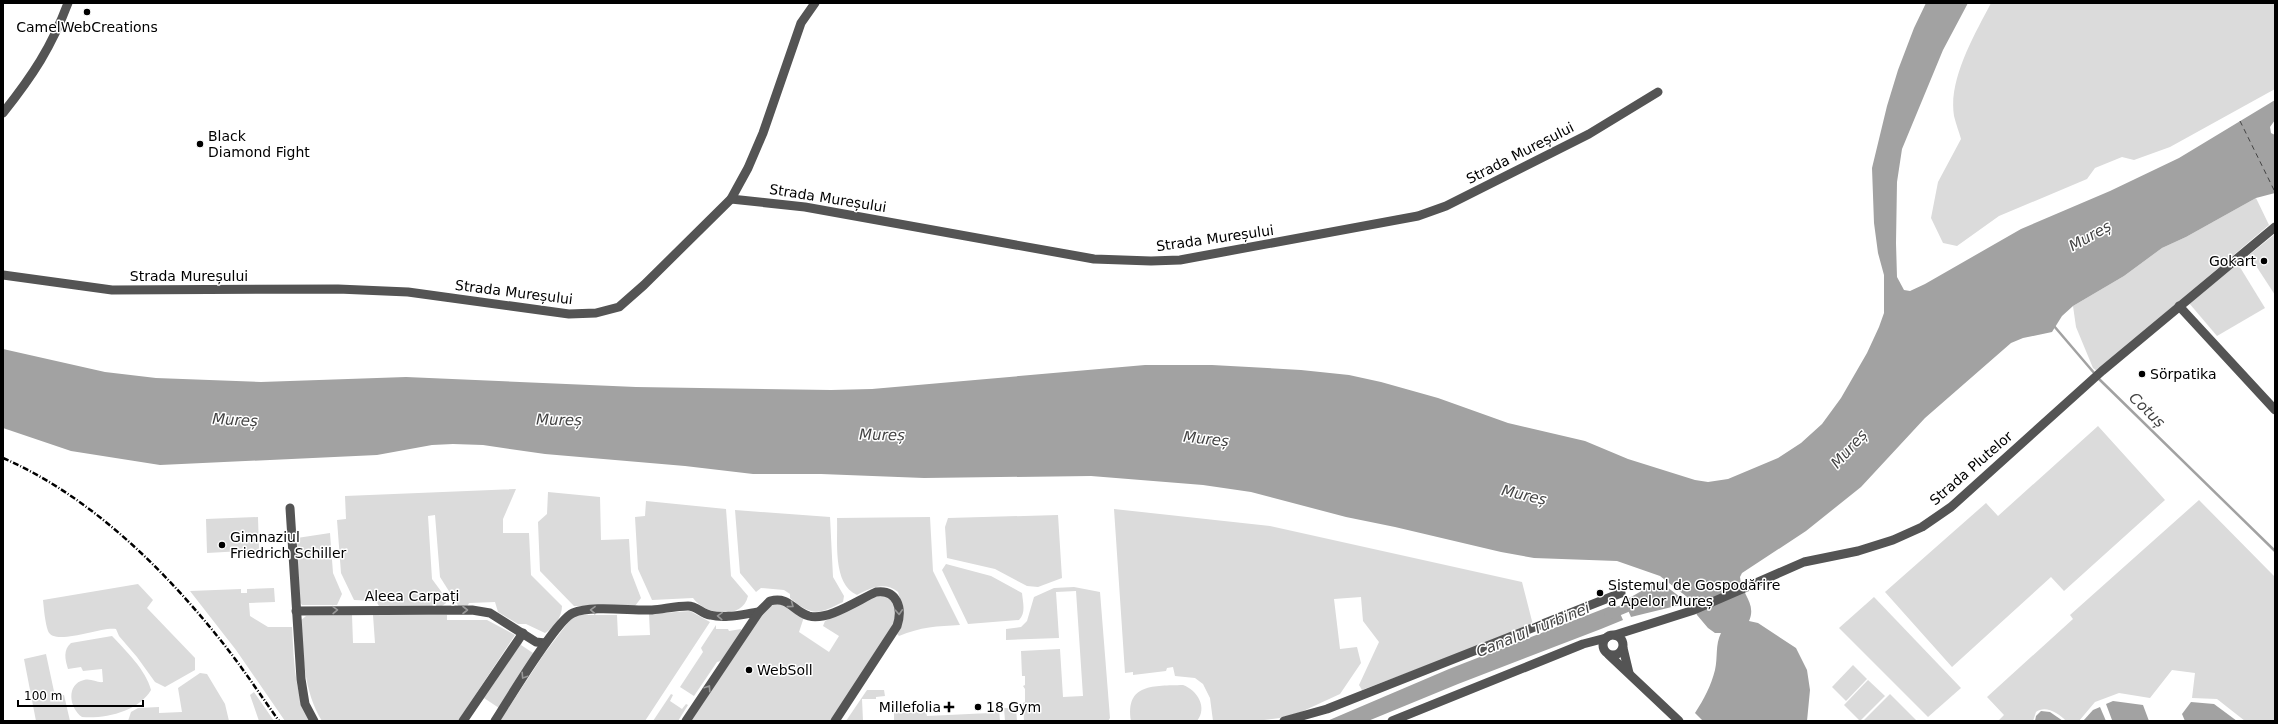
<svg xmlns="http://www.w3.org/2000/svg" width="2278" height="724" font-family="'DejaVu Sans',sans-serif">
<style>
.green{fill:#dbdbdb}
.water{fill:#a2a2a2}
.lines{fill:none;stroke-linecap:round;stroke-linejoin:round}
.stream{stroke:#a2a2a2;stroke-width:2.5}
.canal{stroke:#a2a2a2;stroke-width:9}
.ferry{stroke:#434343;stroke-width:1;stroke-dasharray:5 4;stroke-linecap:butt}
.minor{stroke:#545454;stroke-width:9}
.rail{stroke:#000;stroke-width:2.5;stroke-dasharray:6 2 1 2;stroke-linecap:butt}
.oneway{stroke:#989898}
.poi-dot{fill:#000;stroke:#fff;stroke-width:1.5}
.labels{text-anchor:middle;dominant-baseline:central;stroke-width:3;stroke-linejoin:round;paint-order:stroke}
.poi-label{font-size:14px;fill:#000;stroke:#fff;text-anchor:start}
.street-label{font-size:14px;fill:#000;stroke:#fff}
.water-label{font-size:15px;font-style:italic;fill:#434343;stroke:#fff}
</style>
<rect width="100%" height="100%" fill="#fff"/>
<!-- green -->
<g class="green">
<path d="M 1991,3 L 2275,3 L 2275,89 L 2170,147 L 2134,160 L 2122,157 L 2095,168 L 2087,179 L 1999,216 L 1957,246 L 1943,243 L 1931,218 L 1938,182 L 1961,139 C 1959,132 1956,124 1954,116 C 1948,79 1975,34 1991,3 Z"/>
<path d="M 2256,198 L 2269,225 L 2097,371 L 2093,368 L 2076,327 L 2073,306 L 2124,276 L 2162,248 L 2186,237 Z"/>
<path d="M 2275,234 L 2275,295 L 2249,255 Z"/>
<path d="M 2238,264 L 2265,308 L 2217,336 L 2189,303 Z"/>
<path d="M 2098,426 L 2165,500 L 2064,591 L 2051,577 L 1952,667 L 1885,592 L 1986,503 L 1998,516 Z"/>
<path d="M 516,489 L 503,519 L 503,533 L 529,533 L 531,575 L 562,606 C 562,617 554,628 545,633 L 526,624 L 518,624 L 498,612 L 495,602 L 469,603 L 467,607 L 459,607 L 440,577 L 435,515 L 428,516 L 432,579 L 446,598 L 446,603 L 442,606 L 379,606 L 376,601 L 354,600 L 341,573 L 337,520 L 346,519 L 345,496 Z"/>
<path d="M 548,492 L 600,497 L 601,540 L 629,539 L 631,572 L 641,598 L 635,606 L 574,606 L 540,571 L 538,522 L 547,514 Z"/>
<path d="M 2199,500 L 2275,577 L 2275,721 L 2245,721 L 2217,699 L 2192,698 L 2195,673 L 2172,670 L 2150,698 L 2119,693 L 2095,702 L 2079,721 L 2066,721 C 2059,713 2045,705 2036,712 L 2033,721 L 1998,721 L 2004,715 L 1987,697 L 2073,619 L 2070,615 Z"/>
<path d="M 646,501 L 726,509 L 731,576 L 748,596 C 742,621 705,615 693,598 L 652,600 L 638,569 L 635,517 L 645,516 Z"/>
<path d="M 1114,509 L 1270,526 L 1522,582 L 1533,625 L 1362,690 L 1359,685 L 1379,642 L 1363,621 L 1361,597 L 1334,599 L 1340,649 L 1357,647 L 1361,663 L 1340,694 L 1301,712 L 1280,718 L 1256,721 L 1213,721 L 1210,698 L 1203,684 L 1195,678 L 1175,676 L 1173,667 L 1167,668 L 1166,671 L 1133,675 L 1133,672 L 1125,673 Z"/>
<path d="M 735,510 L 830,517 L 833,577 L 844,596 L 843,602 C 819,614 812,617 790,598 L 790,594 L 784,590 L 761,588 L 756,592 L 740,573 Z"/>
<path d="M 1058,515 L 1062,578 L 1038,587 L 1027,586 L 995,569 L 947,558 L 945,527 L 948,518 Z"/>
<path d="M 258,517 L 259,550 L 207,553 L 206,519 Z"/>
<path d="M 930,517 L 933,571 L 960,625 C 938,626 920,627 899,636 L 897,634 L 903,608 L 898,592 C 884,581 871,588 857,595 C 832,584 838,541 837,518 Z"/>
<path d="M 330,533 L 333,573 L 342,594 L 337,605 L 302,605 L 299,601 L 297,538 Z"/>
<path d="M 946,564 L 991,576 L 1022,593 C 1023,603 1026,613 1019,620 L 968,624 L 942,570 Z"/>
<path d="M 138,584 L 153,600 L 147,608 L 195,658 L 195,670 L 165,687 L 155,682 L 137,657 L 119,636 L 116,629 C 101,626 54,647 48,631 C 45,622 44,610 43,600 Z"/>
<path d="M 1074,587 L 1100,592 L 1110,718 L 1108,721 L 1024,721 L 1023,703 L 1025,702 L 1025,689 L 1023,686 L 1025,685 L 1025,676 L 1022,676 L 1021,651 L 1060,649 L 1063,697 L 1083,696 L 1076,591 L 1056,592 L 1059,638 L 1006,640 L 1006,629 L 1021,627 L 1027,621 L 1034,597 L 1054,588 Z"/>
<path d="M 274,588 L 275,602 L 249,603 L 250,616 L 268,627 L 292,627 C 294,660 294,692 310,721 L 285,721 L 236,650 L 190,591 L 241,589 L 241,593 L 247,593 L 247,589 Z"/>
<path d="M 875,596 C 896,597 898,604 895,624 L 831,721 L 691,721 L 765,610 C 779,597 790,609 804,617 L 799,632 L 829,652 L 839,636 L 823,626 L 825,621 Z"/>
<path d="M 1874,597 L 1961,688 L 1928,717 L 1839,628 Z"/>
<path d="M 690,611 L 710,622 L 645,721 L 500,721 L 544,654 L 570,620 L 576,615 L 617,615 L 618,636 L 650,635 L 649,614 Z"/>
<path d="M 352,615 L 353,643 L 375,643 L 373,615 L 447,615 L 447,620 L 487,620 L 515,635 L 458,721 L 322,721 C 303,690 304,656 300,621 L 306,616 Z"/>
<path d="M 716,625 L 716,629 L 728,629 L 729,631 L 741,629 L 741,633 L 721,661 L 717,662 L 694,696 L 680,687 L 703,652 L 701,648 Z"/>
<path d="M 112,636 C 126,651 146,670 151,690 C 139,711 106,719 82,717 C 69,708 66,684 84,680 C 91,678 97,683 103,682 L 102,669 L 83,671 L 81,667 L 68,669 C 65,659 63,650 71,643 Z"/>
<path d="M 523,640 L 521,645 L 533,653 L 537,649 L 499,708 L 484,698 Z"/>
<path d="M 46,654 L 55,696 L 64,695 L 70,721 L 36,721 L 24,659 Z"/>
<path d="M 1853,665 L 1867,679 L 1846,701 L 1832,687 Z"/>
<path d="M 200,673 L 207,674 L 225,704 L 229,721 L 128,721 L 131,712 L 138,708 L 159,707 L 159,713 L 182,712 L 178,688 Z"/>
<path d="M 1868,680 L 1885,696 L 1860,721 L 1844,705 Z"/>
<path d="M 1183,685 C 1197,690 1208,707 1197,721 L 1131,721 C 1125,683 1154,686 1183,685 Z"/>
<path d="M 867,690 L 884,690 L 885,696 L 876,697 L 876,699 L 862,699 L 863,721 L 846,721 Z"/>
<path d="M 254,692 L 274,721 L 259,721 L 250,695 Z"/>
<path d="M 671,694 L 673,695 L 670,701 L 682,709 L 686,704 L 688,705 L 678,721 L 653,721 Z"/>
<path d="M 1890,694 L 1917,721 L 1863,721 Z"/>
<path d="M 1004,708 L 1016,708 L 1017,721 L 1005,721 Z"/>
<path d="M 999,709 L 1000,721 L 894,721 L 894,713 L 926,712 L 927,716 L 990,713 L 990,710 Z"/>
</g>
<!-- water -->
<g class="water">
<path d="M 1926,3 L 1968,3 L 1943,50 L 1902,149 L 1897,182 L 1896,243 L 1897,277 L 1904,290 L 1910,291 L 1925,284 L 2021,229 L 2110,191 L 2179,158 L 2275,100 L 2275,120 L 2270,127 L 2271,133 L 2275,135 L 2275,193 L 2256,198 L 2186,237 L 2162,248 L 2124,276 L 2073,306 L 2062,316 L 2052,332 L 2023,338 L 2011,343 L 1925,418 L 1861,487 L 1806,531 L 1742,573 L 1740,577 C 1741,594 1757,603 1749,621 L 1758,623 L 1796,648 L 1807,670 L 1810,690 L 1807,721 L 1703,721 L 1695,713 C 1704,699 1711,686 1715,670 C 1718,657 1715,645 1721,633 L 1715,633 L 1708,628 L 1697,615 L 1691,600 L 1660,576 L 1617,561 L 1534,558 L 1501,552 L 1395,527 L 1346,517 L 1251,492 L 1203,485 L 1091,476 L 924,478 L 821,474 L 753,474 L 685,466 L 545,454 L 483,445 L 453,444 L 432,445 L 377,455 L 160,465 L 71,451 L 3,428 L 3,349 L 105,372 L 156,378 L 261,382 L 406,377 L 636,387 L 831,390 L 872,389 L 1145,365 L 1212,365 L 1301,370 L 1349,375 L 1381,382 L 1438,398 L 1508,423 L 1585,441 L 1628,459 L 1695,480 L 1708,482 L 1728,479 L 1778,458 L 1801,443 L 1822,424 L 1841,398 L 1867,353 L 1879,327 L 1884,313 L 1884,275 L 1878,253 L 1874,223 L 1872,168 L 1887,106 L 1898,70 L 1914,28 Z"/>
<path d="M 1659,581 L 1688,603 L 1631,617 L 1624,601 Z"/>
<path d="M 1616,604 L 1623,620 L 1601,629 L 1458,684 L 1368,721 L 1327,721 L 1449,669 Z"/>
<path d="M 2113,701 L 2143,705 L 2149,721 L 2112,720 L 2106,704 Z"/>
<path d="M 2191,702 L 2214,704 L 2237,721 L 2185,721 L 2182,714 Z"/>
<path d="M 2100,707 L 2106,721 L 2083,721 L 2093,710 Z"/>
<path d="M 2041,711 L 2050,712 L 2063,721 L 2035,721 L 2036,716 Z"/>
</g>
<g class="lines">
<!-- stream -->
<g class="stream">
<path d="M 2054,326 L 2095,374"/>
<path d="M 2098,378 L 2275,551"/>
</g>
<!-- canal -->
<path class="canal" d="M 1609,615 L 1638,603"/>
<!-- ferry -->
<path class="ferry" d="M 2240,121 L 2275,192"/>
<!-- minor -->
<g class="minor">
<path d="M 3,113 C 33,75 51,48 68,3"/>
<path d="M 731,199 L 805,207 L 1094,259 L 1151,261 L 1180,260 L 1418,216 L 1446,206 L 1589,134 L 1658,92"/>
<path d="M 3,275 L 112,290 L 338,289 L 408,292 L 569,314 L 596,313 L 619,307 L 644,285 L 731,199 L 748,168 L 763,133 L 801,23 L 815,3"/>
<path d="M 2179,306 L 2275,410"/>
<path d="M 290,508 L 301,679 L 305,704 L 314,721"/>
<path d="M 296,611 L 472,610 L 490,613 L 536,642 L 545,643"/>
<circle cx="1613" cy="645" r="10"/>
<path d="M 1615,635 L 1694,610 L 1804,562 L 1858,551 L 1893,540 L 1922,527 L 1951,507 L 2102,371 L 2275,227"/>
<path d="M 1623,648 L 1629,673"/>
<path d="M 1609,655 L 1679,721"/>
<path d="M 463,721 L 523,633"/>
<path d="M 495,721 C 508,701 556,620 573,613 C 592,605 631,611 652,610 C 664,609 676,606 688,606 C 697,606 702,614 710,615 C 726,619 743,614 759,612"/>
<path d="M 686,721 L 759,612 L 770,601 C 790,596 792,611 809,616 C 828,621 858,600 876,592 C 897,589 903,608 897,626 L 835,721"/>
<path d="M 1284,721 L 1327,709 L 1621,593"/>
<path d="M 1392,721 L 1583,644 L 1606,638"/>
</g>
<!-- rail -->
<path class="rail" d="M 3,458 C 88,495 161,566 218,637 C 240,664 259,693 279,721"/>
</g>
<!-- one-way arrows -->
<defs><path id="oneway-chevron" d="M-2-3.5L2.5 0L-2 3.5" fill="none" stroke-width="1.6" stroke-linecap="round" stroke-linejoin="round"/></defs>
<g class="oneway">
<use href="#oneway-chevron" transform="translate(791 605) rotate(36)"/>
<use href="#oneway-chevron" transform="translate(335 610) rotate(-1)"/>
<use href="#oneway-chevron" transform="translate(465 610)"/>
<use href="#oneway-chevron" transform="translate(593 610) rotate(-179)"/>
<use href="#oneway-chevron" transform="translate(899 612) rotate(87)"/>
<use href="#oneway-chevron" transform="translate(720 616) rotate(-177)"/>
<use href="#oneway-chevron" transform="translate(524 676) rotate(123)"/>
<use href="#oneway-chevron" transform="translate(708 688) rotate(-56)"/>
</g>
<!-- markers -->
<g class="poi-dot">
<circle cx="87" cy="12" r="4"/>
<circle cx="200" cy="144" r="4"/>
<circle cx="2264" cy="261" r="4"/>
<circle cx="2142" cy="374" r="4"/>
<circle cx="222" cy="545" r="4"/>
<circle cx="1600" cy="593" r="4"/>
<circle cx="749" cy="670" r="4"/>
<path d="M947 701h4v4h4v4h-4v4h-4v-4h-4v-4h4z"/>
<circle cx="978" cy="707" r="4"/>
</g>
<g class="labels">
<!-- poi labels -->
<g class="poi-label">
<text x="87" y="27" text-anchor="middle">CamelWebCreations</text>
<text x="208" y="136">Black<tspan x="208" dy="16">Diamond Fight</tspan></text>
<text x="2256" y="261" text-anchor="end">Gokart</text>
<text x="2150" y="374">Sörpatika</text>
<text x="230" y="537">Gimnaziul<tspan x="230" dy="16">Friedrich Schiller</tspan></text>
<text x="1608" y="585">Sistemul de Gospodărire<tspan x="1608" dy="16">a Apelor Mureș</tspan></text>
<text x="757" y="670">WebSoll</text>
<text x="941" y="707" text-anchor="end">Millefolia</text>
<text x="986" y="707">18 Gym</text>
</g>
<!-- street labels -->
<g class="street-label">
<text transform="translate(1520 153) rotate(-27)">Strada Mureșului</text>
<text transform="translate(828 198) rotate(9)">Strada Mureșului</text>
<text transform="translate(1215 238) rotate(-8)">Strada Mureșului</text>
<text x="189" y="276">Strada Mureșului</text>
<text transform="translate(514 292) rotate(7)">Strada Mureșului</text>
<text transform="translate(1971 468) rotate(-41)">Strada Plutelor</text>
<text x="412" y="596">Aleea Carpați</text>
</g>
<!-- water labels -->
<g class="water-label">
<text transform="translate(2090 236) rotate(-29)">Mureș</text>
<text transform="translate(2147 410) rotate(44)">Cotuș</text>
<text transform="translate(235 420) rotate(3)">Mureș</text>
<text transform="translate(559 420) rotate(1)">Mureș</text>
<text transform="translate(882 435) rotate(1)">Mureș</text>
<text transform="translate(1206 439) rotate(6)">Mureș</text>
<text transform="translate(1849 449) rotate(-48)">Mureș</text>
<text transform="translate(1524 495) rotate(13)">Mureș</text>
<text transform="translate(1533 630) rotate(-22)">Canalul Turbinei</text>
</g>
</g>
<!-- border -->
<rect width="2278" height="724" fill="none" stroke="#000000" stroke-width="8"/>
<!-- scale -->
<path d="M18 700v6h125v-6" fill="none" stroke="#000000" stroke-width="2"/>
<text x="24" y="700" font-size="12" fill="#000000" stroke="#ffffff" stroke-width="3" paint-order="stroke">100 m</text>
</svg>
